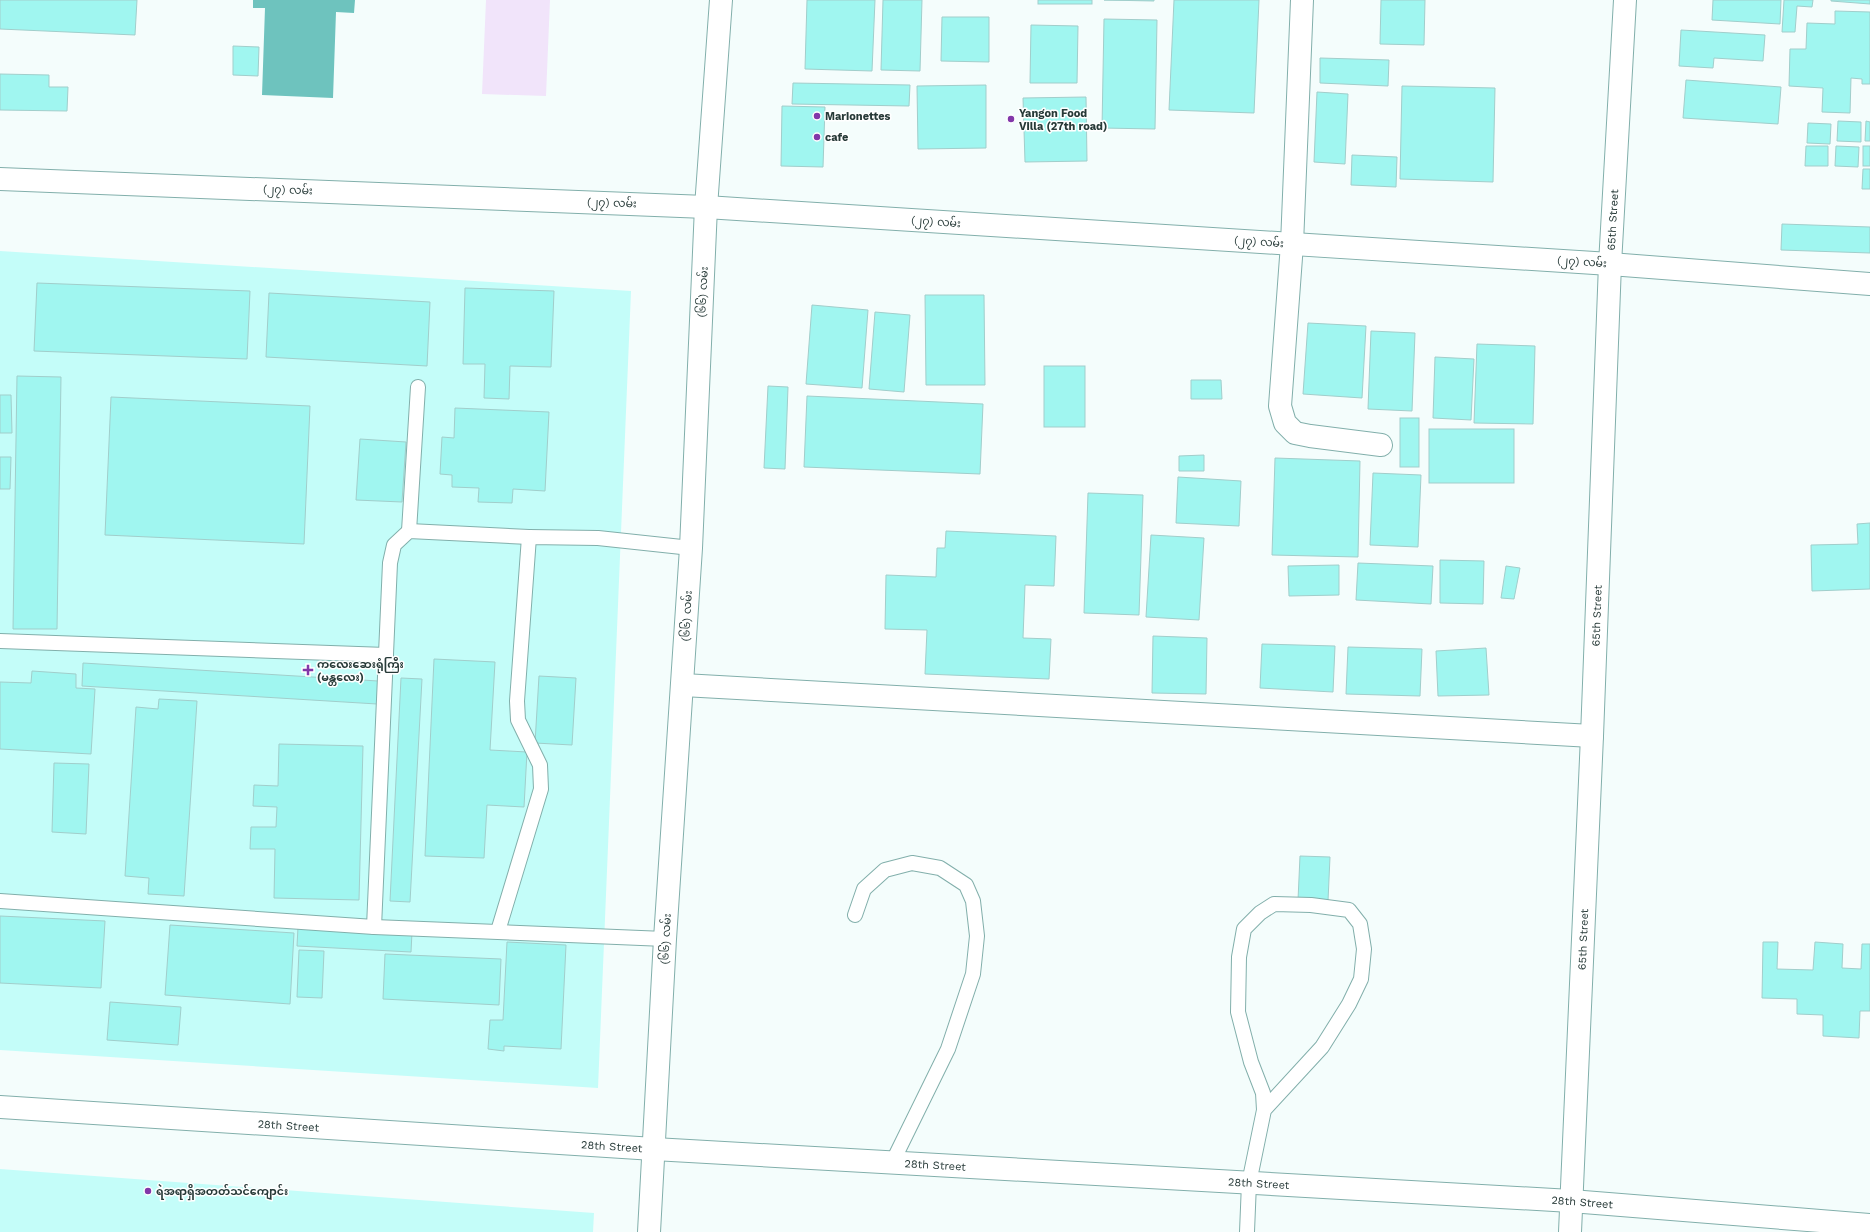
<svg xmlns="http://www.w3.org/2000/svg" width="1870" height="1232" font-family="'Work Sans','Noto Sans Myanmar',sans-serif">
<style>
.built{fill:#c4fdf9}
.green{fill:#f1e4fa}
.water{fill:#6ec3be}
.building{fill:#a0f6f0;stroke:#a1cecb}
.lines{fill:none;stroke-linecap:round;stroke-linejoin:round}
.service-casing{stroke:#82afab;stroke-width:16}
.minor-casing{stroke:#82afab;stroke-width:24}
.tertiary-casing{stroke:#82afab;stroke-width:24}
.service{stroke:#fff;stroke-width:14}
.minor{stroke:#fff;stroke-width:22}
.tertiary{stroke:#fff;stroke-width:22}
.poi-dot{fill:#8237a9;stroke:#fff;stroke-width:1.5}
.labels{text-anchor:middle;dominant-baseline:central;stroke-width:3;stroke-linejoin:round;paint-order:stroke}
.poi-label{font-size:11px;font-weight:bold;fill:#273a38;stroke:#fff;text-anchor:start}
.street-label{font-size:11px;fill:#273a38;stroke:#fff}
</style>
<rect width="100%" height="100%" fill="#f4fdfc"/>
<!-- built -->
<g class="built">
<path d="M 0,251 L 631,291 L 598,1088 L 0,1050 Z"/>
<path d="M 0,1169 L 594,1213 L 593,1232 L 0,1232 Z"/>
</g>
<!-- green -->
<path class="green" d="M 486,0 L 550,0 L 546,96 L 482,94 Z"/>
<!-- water -->
<path class="water" d="M 253,0 L 355,0 L 354,13 L 336,12 L 333,98 L 262,95 L 265,8 L 253,8 Z"/>
<!-- building -->
<g class="building">
<path d="M 0,0 L 137,0 L 135,35 L 0,29 Z"/>
<path d="M 807,0 L 875,0 L 872,71 L 805,69 Z"/>
<path d="M 883,0 L 922,0 L 920,71 L 881,70 Z"/>
<rect x="1038" y="0" width="54" height="4"/>
<path d="M 1104,0 L 1154,0 L 1154,1 Z"/>
<path d="M 1174,0 L 1259,0 L 1254,113 L 1169,110 Z"/>
<path d="M 1381,0 L 1425,0 L 1424,45 L 1380,44 Z"/>
<path d="M 1713,0 L 1781,0 L 1780,24 L 1712,20 Z"/>
<path d="M 1784,0 L 1813,0 L 1812,7 L 1797,6 L 1795,32 L 1782,32 Z"/>
<path d="M 1870,0 L 1870,4 L 1831,1 L 1831,0 Z"/>
<path d="M 1835,11 L 1870,12 L 1870,84 L 1862,84 L 1862,79 L 1851,78 L 1850,113 L 1822,112 L 1823,88 L 1789,86 L 1790,49 L 1806,49 L 1807,23 L 1835,24 Z"/>
<path d="M 942,17 L 989,17 L 989,62 L 941,61 Z"/>
<path d="M 1104,19 L 1157,20 L 1155,129 L 1102,128 Z"/>
<path d="M 1031,25 L 1078,26 L 1077,83 L 1030,83 Z"/>
<path d="M 1681,30 L 1765,35 L 1763,61 L 1714,58 L 1713,68 L 1679,66 Z"/>
<path d="M 233,46 L 259,47 L 258,76 L 233,75 Z"/>
<path d="M 1320,58 L 1389,60 L 1388,86 L 1320,83 Z"/>
<path d="M 0,74 L 49,75 L 49,87 L 68,87 L 67,111 L 0,110 Z"/>
<path d="M 1686,80 L 1781,87 L 1778,124 L 1683,118 Z"/>
<path d="M 793,83 L 910,85 L 909,106 L 792,104 Z"/>
<path d="M 986,85 L 986,148 L 918,149 L 917,86 Z"/>
<path d="M 1402,86 L 1495,88 L 1493,182 L 1400,179 Z"/>
<path d="M 1317,92 L 1348,94 L 1345,164 L 1314,162 Z"/>
<path d="M 1086,97 L 1087,161 L 1025,162 L 1023,98 Z"/>
<path d="M 782,106 L 825,107 L 823,167 L 781,166 Z"/>
<path d="M 1838,121 L 1861,122 L 1861,142 L 1837,141 Z"/>
<path d="M 1866,121 L 1870,122 L 1870,141 L 1865,141 Z"/>
<path d="M 1808,123 L 1831,124 L 1830,144 L 1807,143 Z"/>
<path d="M 1806,146 L 1828,146 L 1828,166 L 1805,166 Z"/>
<path d="M 1836,146 L 1859,147 L 1858,167 L 1835,166 Z"/>
<rect x="1863" y="146" width="7" height="20"/>
<path d="M 1352,155 L 1397,157 L 1396,187 L 1351,185 Z"/>
<path d="M 1863,169 L 1870,169 L 1870,189 L 1862,189 Z"/>
<path d="M 1782,224 L 1870,227 L 1870,253 L 1781,250 Z"/>
<path d="M 37,283 L 250,291 L 247,359 L 34,351 Z"/>
<path d="M 465,288 L 554,291 L 551,367 L 510,366 L 509,399 L 484,398 L 485,364 L 463,364 Z"/>
<path d="M 269,293 L 430,302 L 427,366 L 266,357 Z"/>
<path d="M 925,295 L 984,295 L 985,385 L 926,385 Z"/>
<path d="M 812,305 L 868,310 L 862,388 L 806,384 Z"/>
<path d="M 875,312 L 910,315 L 904,392 L 869,389 Z"/>
<path d="M 1308,323 L 1366,326 L 1362,398 L 1303,394 Z"/>
<path d="M 1371,331 L 1415,333 L 1412,411 L 1368,409 Z"/>
<path d="M 1477,344 L 1535,346 L 1533,424 L 1474,423 Z"/>
<path d="M 1435,357 L 1474,359 L 1471,420 L 1433,418 Z"/>
<rect x="1044" y="366" width="41" height="61"/>
<path d="M 17,376 L 61,377 L 57,629 L 13,629 Z"/>
<path d="M 1191,380 L 1221,380 L 1222,399 L 1191,399 Z"/>
<path d="M 768,386 L 788,387 L 785,469 L 764,468 Z"/>
<path d="M 0,395 L 11,395 L 12,433 L 0,433 Z"/>
<path d="M 807,396 L 983,404 L 980,474 L 804,467 Z"/>
<path d="M 111,397 L 310,406 L 304,544 L 105,535 Z"/>
<path d="M 455,408 L 549,412 L 545,491 L 513,489 L 512,503 L 478,502 L 479,488 L 452,487 L 452,475 L 440,474 L 442,437 L 454,438 Z"/>
<rect x="1400" y="418" width="19" height="49"/>
<rect x="1429" y="429" width="85" height="54"/>
<path d="M 360,439 L 406,442 L 402,502 L 356,500 Z"/>
<path d="M 1204,455 L 1204,471 L 1179,471 L 1179,456 Z"/>
<path d="M 0,457 L 11,457 L 10,489 L 0,489 Z"/>
<path d="M 1275,458 L 1360,461 L 1358,557 L 1272,555 Z"/>
<path d="M 1373,473 L 1421,475 L 1418,547 L 1370,545 Z"/>
<path d="M 1178,477 L 1241,481 L 1239,526 L 1176,523 Z"/>
<path d="M 1088,493 L 1143,495 L 1139,615 L 1084,613 Z"/>
<path d="M 1870,523 L 1870,589 L 1812,591 L 1811,545 L 1858,544 L 1857,524 Z"/>
<path d="M 946,531 L 1056,536 L 1054,586 L 1025,585 L 1023,638 L 1051,639 L 1049,679 L 925,674 L 927,630 L 885,629 L 886,575 L 936,577 L 937,548 L 945,548 Z"/>
<path d="M 1151,535 L 1204,538 L 1199,620 L 1146,617 Z"/>
<path d="M 1440,560 L 1484,561 L 1483,604 L 1440,603 Z"/>
<path d="M 1358,563 L 1433,566 L 1431,604 L 1356,600 Z"/>
<path d="M 1339,565 L 1339,595 L 1289,596 L 1288,566 Z"/>
<path d="M 1506,566 L 1520,568 L 1514,599 L 1501,598 Z"/>
<path d="M 1153,636 L 1207,638 L 1206,694 L 1152,693 Z"/>
<path d="M 1262,644 L 1335,646 L 1333,692 L 1260,688 Z"/>
<path d="M 1348,647 L 1422,649 L 1420,696 L 1346,694 Z"/>
<path d="M 1486,648 L 1489,695 L 1438,696 L 1436,651 Z"/>
<path d="M 434,659 L 495,662 L 490,750 L 527,752 L 524,807 L 487,805 L 484,858 L 425,856 Z"/>
<path d="M 83,663 L 378,681 L 377,704 L 82,686 Z"/>
<path d="M 32,671 L 76,674 L 76,688 L 95,689 L 91,754 L 0,749 L 0,682 L 31,683 Z"/>
<path d="M 539,676 L 576,678 L 572,745 L 535,743 Z"/>
<path d="M 401,678 L 422,679 L 410,902 L 390,901 Z"/>
<path d="M 159,699 L 197,701 L 184,896 L 148,894 L 149,878 L 125,876 L 136,707 L 158,709 Z"/>
<path d="M 279,744 L 363,746 L 359,900 L 274,898 L 275,849 L 250,849 L 251,827 L 276,827 L 277,807 L 253,806 L 254,785 L 278,786 Z"/>
<path d="M 54,763 L 89,764 L 86,834 L 52,832 Z"/>
<path d="M 1300,856 L 1330,857 L 1328,901 L 1298,900 Z"/>
<path d="M 0,916 L 105,921 L 101,988 L 0,983 Z"/>
<path d="M 170,925 L 294,933 L 290,1004 L 165,995 Z"/>
<path d="M 298,927 L 412,932 L 411,952 L 297,946 Z"/>
<path d="M 507,942 L 566,945 L 561,1049 L 504,1046 L 504,1051 L 488,1049 L 490,1020 L 503,1020 Z"/>
<path d="M 1763,942 L 1778,942 L 1777,969 L 1813,970 L 1815,942 L 1843,944 L 1842,968 L 1861,969 L 1862,944 L 1870,944 L 1870,1011 L 1860,1011 L 1859,1038 L 1823,1036 L 1823,1015 L 1797,1014 L 1797,999 L 1762,998 Z"/>
<path d="M 299,950 L 324,951 L 322,998 L 297,997 Z"/>
<path d="M 385,954 L 501,959 L 499,1005 L 383,999 Z"/>
<path d="M 110,1002 L 181,1007 L 178,1045 L 107,1040 Z"/>
</g>
<g class="lines">
<!-- service casing -->
<g class="service-casing">
<g id="service">
<path d="M 409,531 L 418,387"/>
<path d="M 0,641 L 386,655"/>
<path d="M 0,901 L 374,927 L 665,939"/>
<path d="M 855,915 L 864,889 L 885,870 L 912,863 L 940,868 L 966,885 L 973,901 L 977,936 L 973,974 L 948,1049 L 892,1163"/>
<path d="M 374,927 L 390,563 L 394,545 L 409,531 L 529,537"/>
<path d="M 498,931 L 541,789 L 540,765 L 518,720 L 517,701 L 529,537 L 598,538 L 691,548"/>
<path d="M 1247,1232 L 1249,1183 L 1264,1110 L 1263,1093 L 1251,1062 L 1238,1012 L 1239,957 L 1244,929 L 1260,913 L 1274,904 L 1311,905 L 1349,910 L 1360,924 L 1364,949 L 1361,979 L 1349,1004 L 1322,1047 L 1264,1110"/>
</g>
</g>
<!-- minor casing -->
<g class="minor-casing">
<g id="minor">
<path d="M 1302,0 L 1292,244 L 1280,406 L 1285,423 L 1295,433 L 1310,436 L 1381,445"/>
<path d="M 0,179 L 706,207 L 1610,264 L 1870,284"/>
<path d="M 683,685 L 1592,736"/>
<path id="s1" d="M 0,1107 L 654,1149 L 1571,1201 L 1870,1225"/>
<path id="s2" d="M 1570,1232 L 1592,736 L 1610,264 L 1625,0"/>
</g>
</g>
<!-- tertiary casing -->
<g class="tertiary-casing">
<path id="tertiary" d="M 649,1232 L 665,939 L 691,548 L 706,207 L 721,0"/>
</g>
<!-- service -->
<use href="#service" class="service"/>
<!-- minor -->
<use href="#minor" class="minor"/>
<!-- tertiary -->
<use href="#tertiary" class="tertiary"/>
</g>
<!-- markers -->
<g class="poi-dot">
<circle cx="817" cy="116" r="4"/>
<circle cx="1011" cy="119" r="4"/>
<circle cx="817" cy="137" r="4"/>
<path d="M306 664h4v4h4v4h-4v4h-4v-4h-4v-4h4z"/>
<circle cx="148" cy="1191" r="4"/>
</g>
<g class="labels">
<!-- poi labels -->
<g class="poi-label">
<text x="1019" y="113">Yangon Food<tspan x="1019" dy="13">Villa (27th road)</tspan></text>
<text x="825" y="116">Marionettes</text>
<text x="825" y="137">cafe</text>
<text x="317" y="664">ကလေးဆေးရုံကြီး<tspan x="317" dy="13">(မန္တလေး)</tspan></text>
<text x="156" y="1191">ရဲအရာရှိအတတ်သင်ကျောင်း</text>
</g>
<!-- street labels -->
<g class="street-label">
<text transform="translate(288 190) rotate(2)">(၂၇) လမ်း</text>
<text transform="translate(612 203) rotate(2)">(၂၇) လမ်း</text>
<text stroke="none"><textPath href="#s2" startOffset="1013">65th Street</textPath></text>
<text transform="translate(936 222) rotate(4)">(၂၇) လမ်း</text>
<text transform="translate(1259 242) rotate(4)">(၂၇) လမ်း</text>
<text transform="translate(1582 262) rotate(4)">(၂၇) လမ်း</text>
<text transform="translate(703 292) rotate(-87)">(၆၆) လမ်း</text>
<text transform="translate(687 616) rotate(-87)">(၆၆) လမ်း</text>
<text stroke="none"><textPath href="#s2" startOffset="617">65th Street</textPath></text>
<text transform="translate(666 939) rotate(-87)">(၆၆) လမ်း</text>
<text stroke="none"><textPath href="#s2" startOffset="293">65th Street</textPath></text>
<text stroke="none"><textPath href="#s1" startOffset="289">28th Street</textPath></text>
<text stroke="none"><textPath href="#s1" startOffset="613">28th Street</textPath></text>
<text stroke="none"><textPath href="#s1" startOffset="937">28th Street</textPath></text>
<text stroke="none"><textPath href="#s1" startOffset="1261">28th Street</textPath></text>
<text stroke="none"><textPath href="#s1" startOffset="1585">28th Street</textPath></text>
</g>
</g>
</svg>
